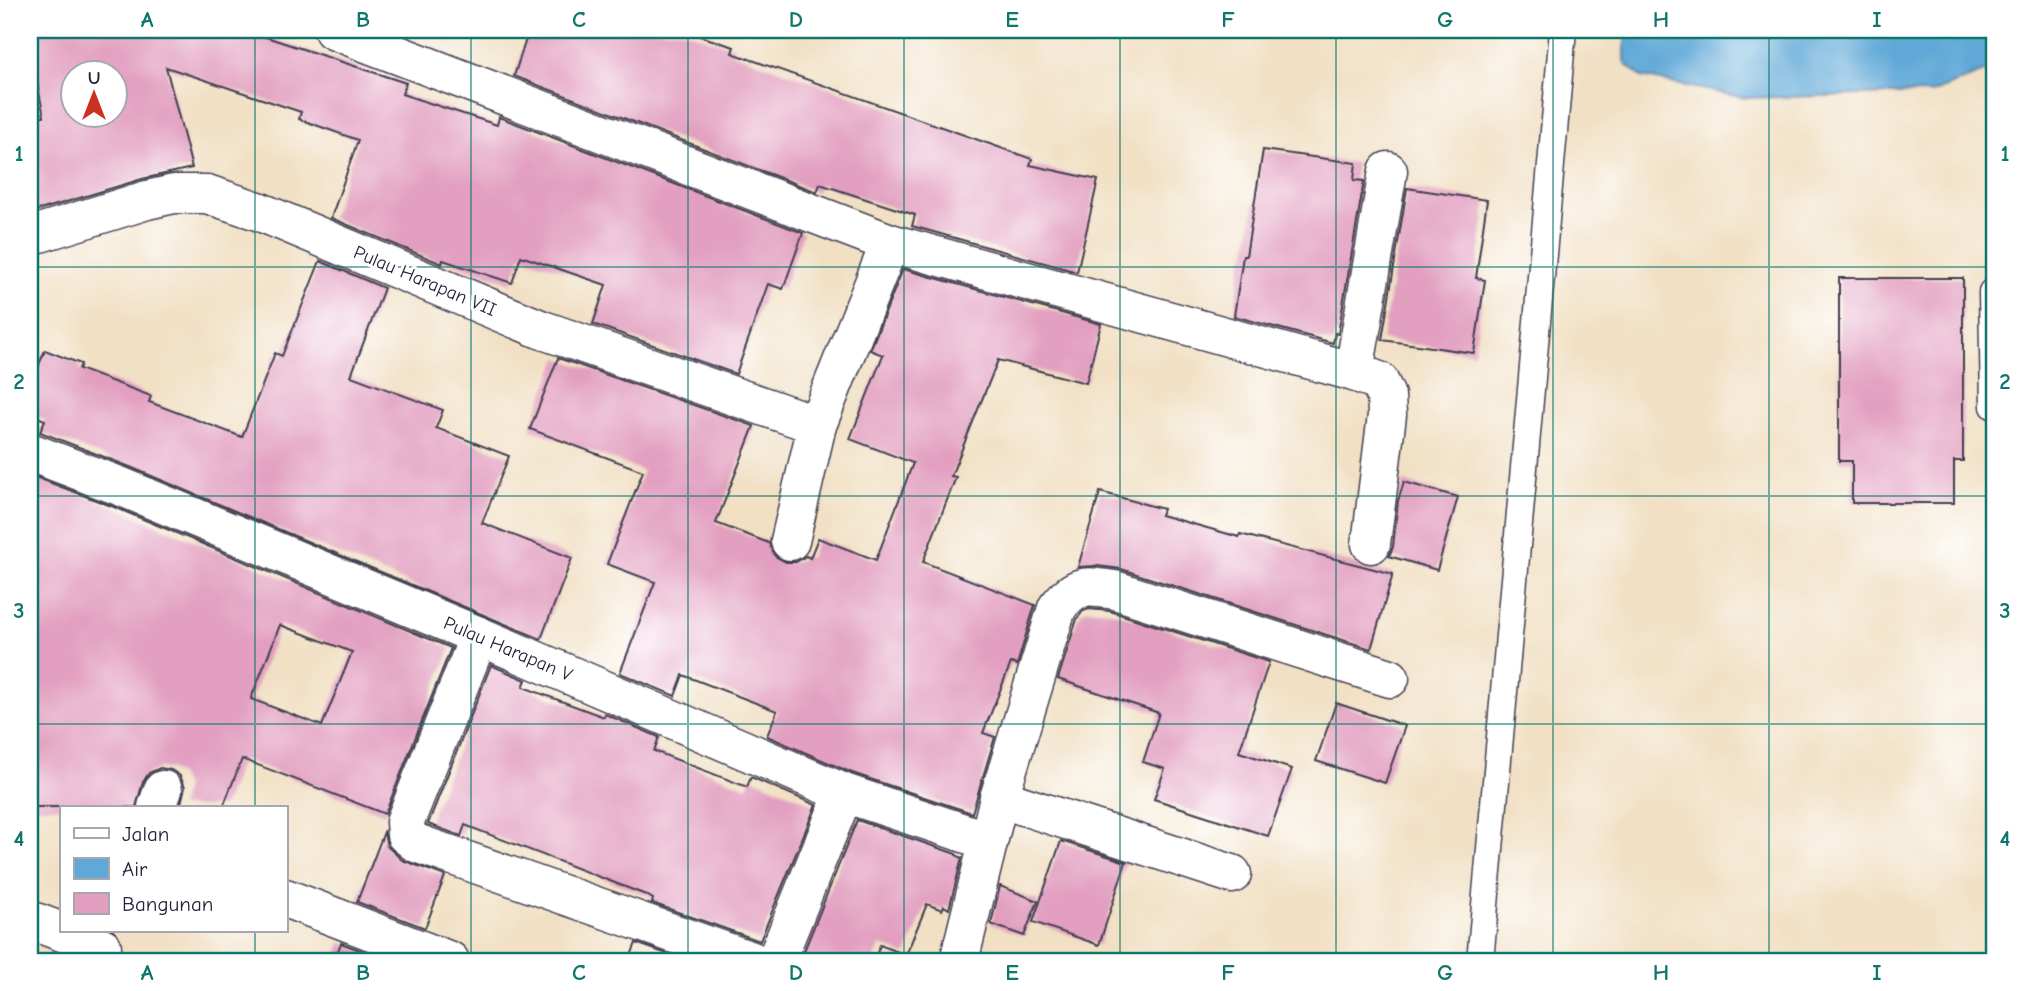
<svg xmlns="http://www.w3.org/2000/svg" width="2024" height="991" font-family="'Comic Neue',sans-serif">
<style>
.water{fill:#5fa8d7;stroke:#406589;stroke-width:2}
.building{fill:#e29fbf;fill-rule:evenodd}
.lines{fill:none;stroke-linecap:round;stroke-linejoin:round}
.lane-casing{stroke:#413e50;stroke-width:29}
.street-casing{stroke:#413e50;stroke-width:41}
.lane{stroke:#fff;stroke-width:26}
.street{stroke:#fff;stroke-width:38}
.grid{fill:none;stroke:#0f766e;stroke-width:2;stroke-opacity:0.55}
.labels{text-anchor:middle;dominant-baseline:central;stroke-width:6;stroke-linejoin:round;paint-order:stroke}
.street-label{font-size:19px;fill:#22223b;stroke:#fff}
.neatline{fill:none;stroke:#0f766e;stroke-width:2.5}
.grid-label{font-size:23px;text-anchor:middle;font-weight:bold;fill:#0f766e}
</style>
<rect width="100%" height="100%" fill="#fff"/>
<filter id="ink" filterUnits="userSpaceOnUse"><feTurbulence type="fractalNoise" baseFrequency=".0143" numOctaves="2"/><feDisplacementMap in="SourceGraphic" scale="14" xChannelSelector="R" yChannelSelector="G"/><feConvolveMatrix kernelMatrix="1 2 1 2 8 2 1 2 1" color-interpolation-filters="sRGB"/></filter>
<filter id="wash" filterUnits="userSpaceOnUse"><feTurbulence type="fractalNoise" baseFrequency=".00686" numOctaves="4" result="noise"/><feDisplacementMap in="SourceGraphic" scale="28" xChannelSelector="R" yChannelSelector="G"/><feGaussianBlur stdDeviation="1.57" result="paint"/><feColorMatrix in="noise" values="0 0 0 0 0 0 0 0 0 0 0 0 0 0 0 0 0 1.4 0 .05"/><feComposite in="paint" operator="in"/></filter>
<g filter="url(#wash)">
<rect width="100%" height="100%" fill="#f1e0c4"/>
<!-- water -->
<path class="water" d="M 1625,30 L 1994,30 L 1994,68 L 1931,93 L 1746,98 L 1642,77 L 1625,64 Z"/>
<g id="blocks">
<!-- building -->
<g class="building">
<path d="M 30,30 L 245,30 L 406,83 L 402,94 L 497,125 L 499,117 L 803,233 L 783,289 L 768,284 L 736,374 L 593,324 L 606,285 L 521,256 L 512,283 L 443,260 L 442,264 L 331,218 L 358,140 L 299,119 L 301,112 L 166,67 L 192,168 L 142,179 L 43,209 L 30,211 L 30,118 L 44,116 L 30,50 ZM 74,74 L 116,74 L 116,116 L 74,116 Z"/>
<path d="M 529,30 L 681,30 L 734,47 L 732,53 L 1032,159 L 1030,165 L 1098,180 L 1077,272 L 912,226 L 915,215 L 820,184 L 817,192 L 514,76 Z"/>
<path d="M 1263,150 L 1356,163 L 1354,180 L 1364,181 L 1338,334 L 1335,333 L 1333,343 L 1234,316 L 1243,256 L 1246,256 Z"/>
<path d="M 1407,188 L 1487,200 L 1476,278 L 1485,280 L 1474,353 L 1382,340 Z"/>
<path d="M 320,261 L 384,288 L 351,376 L 443,410 L 436,428 L 509,456 L 482,523 L 572,558 L 541,639 L 130,467 L 40,432 L 45,420 L 30,414 L 30,387 L 45,350 L 81,364 L 79,369 L 151,396 L 149,402 L 242,437 L 275,353 L 282,356 Z"/>
<path d="M 903,269 L 1101,324 L 1086,383 L 998,360 L 951,476 L 956,477 L 923,562 L 1035,605 L 1017,665 L 1011,663 L 983,733 L 995,737 L 972,813 L 852,773 L 767,736 L 777,711 L 683,675 L 675,696 L 620,673 L 655,582 L 607,564 L 643,471 L 530,429 L 558,358 L 754,426 L 716,523 L 769,543 L 775,556 L 786,562 L 796,562 L 806,556 L 810,558 L 818,538 L 876,560 L 913,463 L 850,439 L 883,355 L 870,350 Z"/>
<path d="M 1839,278 L 1963,278 L 1963,461 L 1954,461 L 1954,503 L 1852,503 L 1852,461 L 1839,461 Z"/>
<path d="M 30,475 L 114,507 L 451,648 L 385,814 L 242,759 L 223,807 L 180,807 L 185,787 L 180,776 L 171,770 L 160,768 L 149,773 L 143,782 L 136,807 L 30,807 ZM 280,625 L 352,652 L 322,726 L 251,699 Z"/>
<path d="M 1404,482 L 1458,497 L 1437,570 L 1389,556 L 1393,547 L 1398,501 Z"/>
<path d="M 1100,492 L 1163,509 L 1161,515 L 1239,537 L 1240,534 L 1393,574 L 1371,649 L 1121,569 L 1097,566 L 1078,567 Z"/>
<path d="M 1089,609 L 1110,611 L 1269,662 L 1239,752 L 1292,769 L 1268,836 L 1154,799 L 1165,769 L 1143,762 L 1159,713 L 1058,679 L 1077,619 L 1083,611 Z"/>
<path d="M 491,665 L 526,680 L 523,687 L 604,717 L 605,714 L 659,737 L 654,751 L 747,787 L 751,777 L 816,805 L 760,941 L 652,903 L 653,899 L 646,895 L 465,825 L 461,836 L 428,824 Z"/>
<path d="M 1336,703 L 1405,726 L 1385,783 L 1316,761 Z"/>
<path d="M 857,820 L 956,854 L 956,855 L 962,858 L 949,909 L 944,906 L 942,910 L 927,904 L 906,955 L 880,945 L 874,961 L 800,961 Z"/>
<path d="M 384,832 L 387,846 L 402,860 L 445,876 L 425,928 L 357,902 Z"/>
<path d="M 1061,841 L 1126,862 L 1099,945 L 1033,922 Z"/>
<path d="M 1000,886 L 1038,901 L 1024,936 L 991,924 Z"/>
<path d="M 341,943 L 389,961 L 334,961 Z"/>
<path d="M 636,943 L 687,961 L 629,961 Z"/>
</g>
</g>
</g>
<g filter="url(#ink)">
<use href="#blocks" fill-opacity="0" stroke="#413e50" stroke-width="2"/>
<g class="lines">
<!-- lane casing -->
<g class="lane-casing">
<g id="lane">
<path d="M 1992,292 L 1994,406"/>
<path d="M 1480,961 L 1563,30"/>
</g>
</g>
<!-- street casing -->
<g class="street-casing">
<g id="street">
<path d="M 333,30 L 890,243 L 1354,372 L 1388,171"/>
<path d="M 30,236 L 147,200 L 174,194 L 207,194 L 258,211 L 540,329 L 817,425"/>
<path d="M 1354,372 L 1379,381 L 1386,396 L 1387,415 L 1371,544"/>
<path d="M 30,452 L 122,487 L 479,636 L 844,793 L 988,841"/>
<path d="M 790,541 L 817,425 L 890,243"/>
<path d="M 479,636 L 405,822 L 406,835 L 416,843 L 752,961"/>
<path d="M 999,798 L 1232,874"/>
<path d="M 157,807 L 163,790"/>
<path d="M 285,898 L 450,961"/>
<path d="M 30,920 L 102,947"/>
<path d="M 776,961 L 844,793"/>
<path d="M 959,961 L 999,798 L 1057,608 C 1076,583 1085,586 1115,590 L 1390,678"/>
</g>
</g>
<!-- lane -->
<use href="#lane" class="lane"/>
<!-- street -->
<use href="#street" class="street"/>
</g>
</g>
<!-- grid -->
<path class="grid" d="M 255,30 L 255,807M 471,30 L 471,961M 688,30 L 688,961M 904,30 L 904,961M 1120,30 L 1120,961M 1336,30 L 1336,961M 1553,30 L 1553,961M 1769,30 L 1769,961M 30,267 L 1994,267M 30,496 L 1994,496M 30,724 L 1994,724M 255,930 L 255,961"/>
<g class="labels">
<!-- street labels -->
<g class="street-label">
<text transform="translate(425 281) rotate(23)">Pulau Harapan VII</text>
<text transform="translate(508 649) rotate(23)">Pulau Harapan V</text>
</g>
</g>
<!-- margin -->
<rect width="2024" height="991" fill="none" stroke="#fff" stroke-width="77"/>
<!-- legend -->
<rect x="60" y="806" width="228" height="126" fill="#ffffff" stroke="#a7a7b1" stroke-width="2"/>
<rect x="74" y="828" width="35" height="10" fill="#ffffff" stroke="#a7a7b1" stroke-width="2"/>
<text x="122" y="841" font-size="21" fill="#22223b">Jalan</text>
<rect x="74" y="858" width="35" height="21" fill="#5fa8d7" stroke="#a7a7b1" stroke-width="2"/>
<text x="122" y="876" font-size="21" fill="#22223b">Air</text>
<rect x="74" y="893" width="35" height="21" fill="#e29fbf" stroke="#a7a7b1" stroke-width="2"/>
<text x="122" y="911" font-size="21" fill="#22223b">Bangunan</text>
<!-- north arrow -->
<g transform="translate(94 94)"><circle r="33" fill="#ffffff" stroke="#a7a7b1" stroke-width="2"/>
<path d="M0-5L12 26L0 18L-12 26Z" fill="#c8321e"/>
<text y="-10" font-size="19" font-weight="bold" text-anchor="middle" fill="#22223b">U</text>
</g>
<rect x="38" y="38" width="1948" height="915" class="neatline"/>
<g class="grid-label">
<text x="147" y="27">A</text>
<text x="363" y="27">B</text>
<text x="579" y="27">C</text>
<text x="796" y="27">D</text>
<text x="1012" y="27">E</text>
<text x="1228" y="27">F</text>
<text x="1445" y="27">G</text>
<text x="1661" y="27">H</text>
<text x="1877" y="27">I</text>
<text x="19" y="161">1</text>
<text x="2005" y="161">1</text>
<text x="19" y="389">2</text>
<text x="2005" y="389">2</text>
<text x="19" y="618">3</text>
<text x="2005" y="618">3</text>
<text x="19" y="846">4</text>
<text x="2005" y="846">4</text>
<text x="147" y="980">A</text>
<text x="363" y="980">B</text>
<text x="579" y="980">C</text>
<text x="796" y="980">D</text>
<text x="1012" y="980">E</text>
<text x="1228" y="980">F</text>
<text x="1445" y="980">G</text>
<text x="1661" y="980">H</text>
<text x="1877" y="980">I</text>
</g>
</svg>
